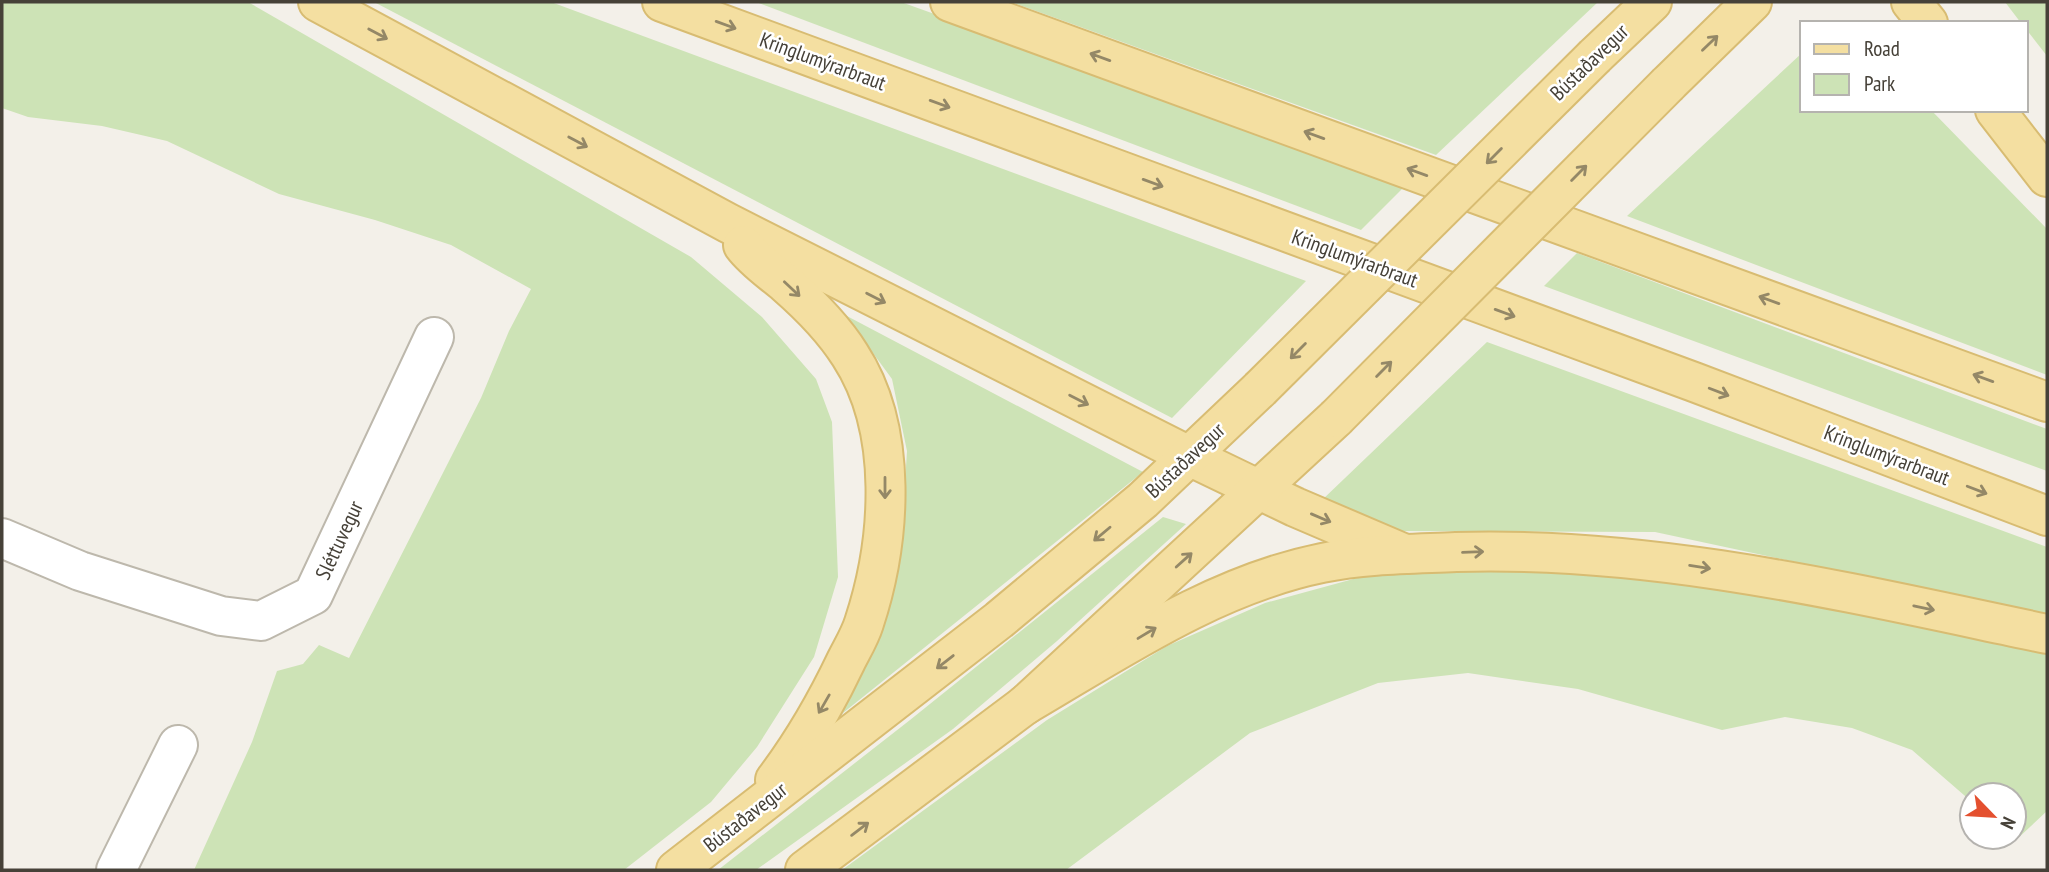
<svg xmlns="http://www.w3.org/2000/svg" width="2049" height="872" font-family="'PT Sans Narrow',sans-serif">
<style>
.green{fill:#cde3b6}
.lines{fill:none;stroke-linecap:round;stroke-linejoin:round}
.minor-casing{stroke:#bdb8ac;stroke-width:42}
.major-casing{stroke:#d8bc72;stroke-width:42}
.minor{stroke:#fff;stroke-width:38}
.major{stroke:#f4dfa1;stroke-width:38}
.major-bridge-casing{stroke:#d8bc72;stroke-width:42;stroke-linecap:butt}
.major-bridge{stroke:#f4dfa1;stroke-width:38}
.oneway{stroke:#948867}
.labels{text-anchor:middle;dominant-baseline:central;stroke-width:5;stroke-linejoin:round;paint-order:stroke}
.street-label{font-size:21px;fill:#464138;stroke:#fff}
</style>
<rect width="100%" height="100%" fill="#f3f0e9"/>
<!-- green -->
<g class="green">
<path d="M 2,2 L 248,2 L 691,257 L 762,317 L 816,379 L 832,422 L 838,577 L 814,657 L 757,747 L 711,802 L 624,870 L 194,870 L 252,742 L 277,671 L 303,664 L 319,645 L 349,658 L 481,398 L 509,331 L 531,289 L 451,245 L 375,220 L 279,194 L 167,141 L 102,126 L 28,117 L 2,108 Z"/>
<path d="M 374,2 L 551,2 L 1306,281 L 1172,418 Z"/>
<path d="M 756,2 L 901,2 L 1407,184 L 1361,230 Z"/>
<path d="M 1011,2 L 1598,2 L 1436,155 Z"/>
<path d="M 2005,2 L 2047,2 L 2047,56 L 2026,29 L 2026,23 L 2021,23 Z"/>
<path d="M 1802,53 L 1802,110 L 1931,110 L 2047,229 L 2047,375 L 1627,216 Z"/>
<path d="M 1577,253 L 2047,429 L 2047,471 L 1544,286 Z"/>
<path d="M 845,315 L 1143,472 L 838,717 L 866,656 L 901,548 L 907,451 L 892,379 Z"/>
<path d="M 1487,342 L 2047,547 L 2047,616 L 1655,532 L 1386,531 L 1321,501 Z"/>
<path d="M 1163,517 L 1186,524 L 1057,641 L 953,729 L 756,870 L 718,870 L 910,720 Z"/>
<path d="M 1465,568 L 1618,570 L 1941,628 L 2047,652 L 2047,811 L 2016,840 L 2013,837 L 2014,795 L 1972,795 L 1972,802 L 1912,750 L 1852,728 L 1785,717 L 1722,730 L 1578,689 L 1468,673 L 1378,683 L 1250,733 L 1066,870 L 842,870 L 1047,720 L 1167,646 L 1265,603 L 1368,575 Z"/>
</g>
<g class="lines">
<!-- minor casing -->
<g class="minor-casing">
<g id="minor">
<path d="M 2,538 L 80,571 L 221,616 L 261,621 L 313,595 L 434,337"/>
<path d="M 116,870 L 178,745"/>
</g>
</g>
<!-- major casing -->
<g class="major-casing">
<g id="major">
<path d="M 318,2 L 728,223 L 1189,456 L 1295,507 L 1405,554"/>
<path d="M 662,2 L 1694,382 L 2047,516"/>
<path d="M 950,2 L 2047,402"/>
<path d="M 1911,2 L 1928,23"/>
<path d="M 1595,56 L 1652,2"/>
<path d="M 1668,84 L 1752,2"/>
<path d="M 1995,110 L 2047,177"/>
<path d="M 743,245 C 754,260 772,272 786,284 C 810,305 833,328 850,355 C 899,430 891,541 864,623 C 860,636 852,649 846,661 C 826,703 803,743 775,780"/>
<path d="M 1025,705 C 1119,650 1214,585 1322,563 C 1365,554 1412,554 1456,552 C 1658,546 1850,593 2047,634"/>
<path d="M 676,870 L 999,620 L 1143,500 L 1260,389"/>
<path d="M 805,870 L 1025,705 L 1336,418"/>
</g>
</g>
<!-- minor -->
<use href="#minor" class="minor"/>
<!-- major -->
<use href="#major" class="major"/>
<!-- major-bridge casing -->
<g class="major-bridge-casing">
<g id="major-bridge">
<path d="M 1260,389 L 1595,56"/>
<path d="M 1336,418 L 1668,84"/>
</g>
</g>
<!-- major-bridge -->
<use href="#major-bridge" class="major-bridge"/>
</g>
<!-- one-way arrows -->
<defs><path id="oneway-shaft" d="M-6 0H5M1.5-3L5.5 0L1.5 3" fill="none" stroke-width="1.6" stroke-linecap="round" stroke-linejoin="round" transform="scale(1.75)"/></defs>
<g class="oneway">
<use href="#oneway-shaft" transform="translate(726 25) rotate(20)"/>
<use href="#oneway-shaft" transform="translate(378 34) rotate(28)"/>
<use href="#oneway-shaft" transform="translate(1710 43) rotate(-44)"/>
<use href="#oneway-shaft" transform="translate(1100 57) rotate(-160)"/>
<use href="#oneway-shaft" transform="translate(940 104) rotate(20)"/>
<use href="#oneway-shaft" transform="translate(1314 135) rotate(-160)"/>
<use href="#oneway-shaft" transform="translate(578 142) rotate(28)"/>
<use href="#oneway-shaft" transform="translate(1494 156) rotate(135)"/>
<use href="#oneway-shaft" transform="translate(1417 172) rotate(-160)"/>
<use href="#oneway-shaft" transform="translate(1579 173) rotate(-45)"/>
<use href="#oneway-shaft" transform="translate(1153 183) rotate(20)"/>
<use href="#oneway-shaft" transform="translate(792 289) rotate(43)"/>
<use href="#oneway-shaft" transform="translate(876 298) rotate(27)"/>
<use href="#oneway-shaft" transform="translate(1769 300) rotate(-160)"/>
<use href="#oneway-shaft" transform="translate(1505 313) rotate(20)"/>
<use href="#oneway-shaft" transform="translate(1298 351) rotate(135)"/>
<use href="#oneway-shaft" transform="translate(1384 369) rotate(-45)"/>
<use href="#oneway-shaft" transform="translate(1983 378) rotate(-160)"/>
<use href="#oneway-shaft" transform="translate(1719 392) rotate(21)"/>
<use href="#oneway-shaft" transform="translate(1079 400) rotate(27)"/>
<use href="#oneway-shaft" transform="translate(885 488) rotate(90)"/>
<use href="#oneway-shaft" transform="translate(1977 490) rotate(21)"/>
<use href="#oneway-shaft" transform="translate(1321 518) rotate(23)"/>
<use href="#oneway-shaft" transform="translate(1102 534) rotate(140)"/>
<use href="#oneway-shaft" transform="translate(1473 552) rotate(-2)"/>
<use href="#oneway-shaft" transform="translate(1184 560) rotate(-42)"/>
<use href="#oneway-shaft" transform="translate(1700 567) rotate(9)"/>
<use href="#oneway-shaft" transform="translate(1924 608) rotate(12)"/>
<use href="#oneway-shaft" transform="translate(1147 633) rotate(-31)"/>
<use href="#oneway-shaft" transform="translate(945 662) rotate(142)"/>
<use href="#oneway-shaft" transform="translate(824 704) rotate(120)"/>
<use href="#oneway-shaft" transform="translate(860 829) rotate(-37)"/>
</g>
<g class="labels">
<!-- street labels -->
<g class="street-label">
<text transform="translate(823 61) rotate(20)">Kringlumýrarbraut</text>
<text transform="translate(1589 62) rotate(-44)">Bústaðavegur</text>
<text transform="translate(1355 258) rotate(20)">Kringlumýrarbraut</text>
<text transform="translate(1887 455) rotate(21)">Kringlumýrarbraut</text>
<text transform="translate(1185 460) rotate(-43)">Bústaðavegur</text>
<text transform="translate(339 540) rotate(-65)">Sléttuvegur</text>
<text transform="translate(745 817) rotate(-38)">Bústaðavegur</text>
</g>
</g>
<!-- border -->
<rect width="2049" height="872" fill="none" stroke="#464138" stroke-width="7"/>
<!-- legend -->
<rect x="1800" y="21" width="228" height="91" fill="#ffffff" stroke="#b5b3af" stroke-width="2"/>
<rect x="1814" y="44" width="35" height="10" fill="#f4dfa1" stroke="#b5b3af" stroke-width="2"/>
<text x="1864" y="56" font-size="21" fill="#464138">Road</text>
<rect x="1814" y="74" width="35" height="21" fill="#cde3b6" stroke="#b5b3af" stroke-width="2"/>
<text x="1864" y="91" font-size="21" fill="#464138">Park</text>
<!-- north arrow -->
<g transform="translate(1993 816) rotate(115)"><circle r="33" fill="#ffffff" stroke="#b5b3af" stroke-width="2"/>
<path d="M0-5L12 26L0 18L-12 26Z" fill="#e4502f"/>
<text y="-10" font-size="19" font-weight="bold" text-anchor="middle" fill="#464138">N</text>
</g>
</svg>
